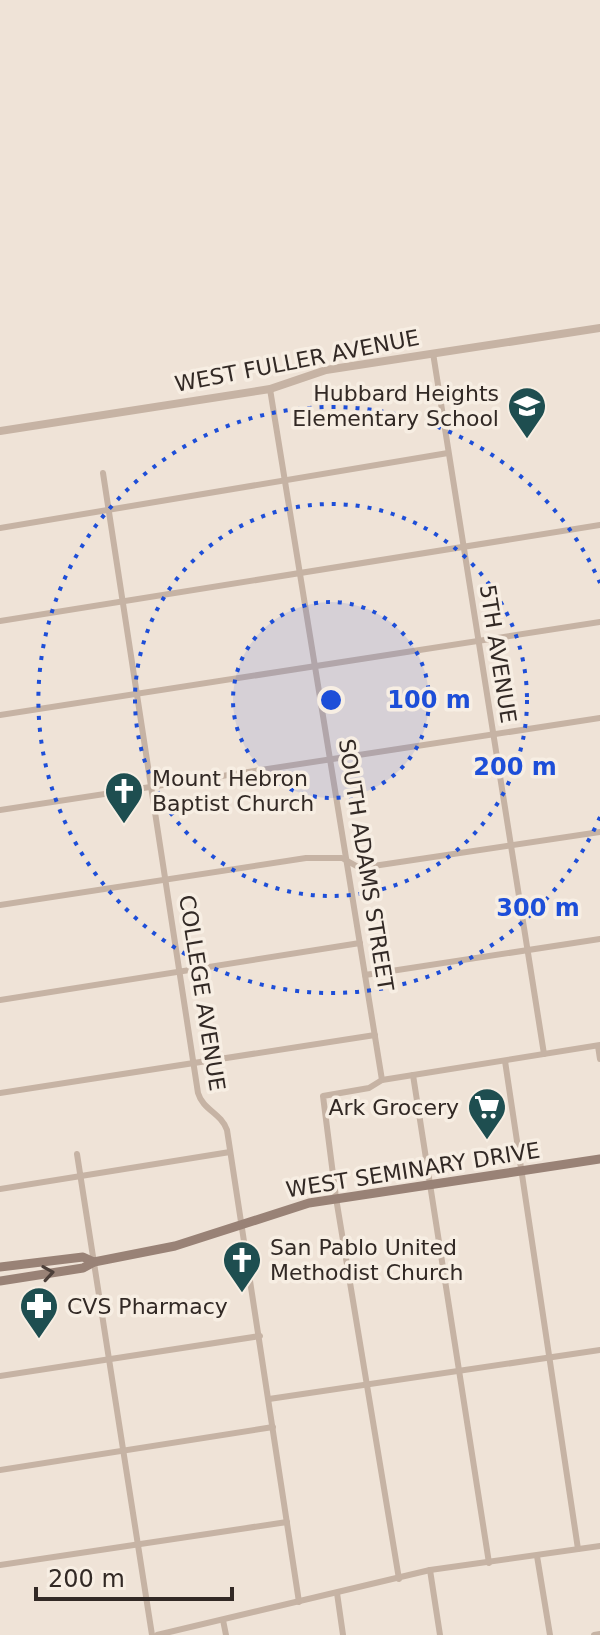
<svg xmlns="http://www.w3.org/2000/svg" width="600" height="1635" font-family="'DejaVu Sans',sans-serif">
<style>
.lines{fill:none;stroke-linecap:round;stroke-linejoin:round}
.minor{stroke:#c6b3a4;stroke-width:6}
.tertiary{stroke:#c6b3a4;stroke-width:8}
.secondary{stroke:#998276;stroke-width:9}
.oneway{stroke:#4c3f39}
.ring{fill:none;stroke:#1d4ed8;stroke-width:4;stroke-dasharray:4 8}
.labels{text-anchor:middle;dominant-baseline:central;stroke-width:7;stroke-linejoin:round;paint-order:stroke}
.street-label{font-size:22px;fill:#322925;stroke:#f7eee3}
.poi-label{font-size:22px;fill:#322925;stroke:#f7eee3;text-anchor:start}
.centre{fill:#1d4ed8;stroke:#f7eee3;stroke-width:4}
.ring-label{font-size:24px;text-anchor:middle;font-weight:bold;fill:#1d4ed8;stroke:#f7eee3;stroke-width:7;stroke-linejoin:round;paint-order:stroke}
</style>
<rect width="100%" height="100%" fill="#efe3d7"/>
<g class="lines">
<!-- minor -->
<g class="minor">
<path d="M 433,353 L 544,1054"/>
<path d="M 270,389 L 382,1080"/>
<path d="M 103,473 L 198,1093 C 203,1110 221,1113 227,1130 L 299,1602"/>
<path d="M 0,528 L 448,453"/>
<path d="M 0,621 L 600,525"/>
<path d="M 0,715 L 600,622"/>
<path d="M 0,810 L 600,718"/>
<path d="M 0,905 L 306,858 L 342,858 L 360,868 L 600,832"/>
<path d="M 365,975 L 600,939"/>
<path d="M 0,1000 L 360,943"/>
<path d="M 598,1046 L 600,1059"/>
<path d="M 505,1061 L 578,1549"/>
<path d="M 413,1075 L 489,1563"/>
<path d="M 0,1093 L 375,1035"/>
<path d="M 77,1154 L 152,1635"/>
<path d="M 0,1189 L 230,1152"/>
<path d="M 0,1376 L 260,1336"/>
<path d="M 269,1399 L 600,1350"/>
<path d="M 0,1470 L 273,1427"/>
<path d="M 537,1556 L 550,1635"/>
<path d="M 0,1565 L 287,1522"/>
<path d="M 430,1570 L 440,1635"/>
<path d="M 399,1579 L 336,1198 L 323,1096 L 369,1088 L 382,1080 L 600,1045"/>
<path d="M 337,1593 L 343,1635"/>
<path d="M 223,1620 L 226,1635"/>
<path d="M 157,1635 L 430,1570 L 600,1546"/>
<path d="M 594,1635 L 600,1634"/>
</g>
<!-- tertiary -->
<path class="tertiary" d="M 0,431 L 270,389 L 326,370 L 600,328"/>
<!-- secondary -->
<g class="secondary">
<path d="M 0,1267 L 83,1257 L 94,1262"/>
<path d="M 0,1281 L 83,1268 L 94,1262 L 175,1246 L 309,1203 L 600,1159"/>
</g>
</g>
<!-- one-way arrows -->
<defs><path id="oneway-chevron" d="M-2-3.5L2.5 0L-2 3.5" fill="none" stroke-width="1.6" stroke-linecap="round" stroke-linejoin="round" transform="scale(2)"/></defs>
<use class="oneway" href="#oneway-chevron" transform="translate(48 1273) rotate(-9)"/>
<!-- distance rings -->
<circle cx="331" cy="700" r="98" fill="#1d4ed8" fill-opacity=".12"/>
<g class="ring">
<circle cx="331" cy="700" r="98"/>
<circle cx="331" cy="700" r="196"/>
<path d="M600 817A293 293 0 1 1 600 583"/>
</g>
<!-- icons -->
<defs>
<g id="school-pin" transform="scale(2)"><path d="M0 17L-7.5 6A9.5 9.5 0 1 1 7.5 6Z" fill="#1e4e50" stroke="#f7eee3"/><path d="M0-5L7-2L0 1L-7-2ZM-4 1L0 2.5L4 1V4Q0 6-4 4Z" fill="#fff"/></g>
<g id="church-pin" transform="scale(2)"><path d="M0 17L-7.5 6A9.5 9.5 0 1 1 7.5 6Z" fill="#1e4e50" stroke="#f7eee3"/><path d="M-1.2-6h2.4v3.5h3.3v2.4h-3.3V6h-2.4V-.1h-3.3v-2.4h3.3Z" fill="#fff"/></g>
<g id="supermarket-pin" transform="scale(2)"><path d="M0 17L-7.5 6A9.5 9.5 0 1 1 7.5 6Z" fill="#1e4e50" stroke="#f7eee3"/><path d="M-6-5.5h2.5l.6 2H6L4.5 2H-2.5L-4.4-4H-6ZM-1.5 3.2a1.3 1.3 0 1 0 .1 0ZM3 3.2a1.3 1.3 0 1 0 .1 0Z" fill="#fff"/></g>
<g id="pharmacy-pin" transform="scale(2)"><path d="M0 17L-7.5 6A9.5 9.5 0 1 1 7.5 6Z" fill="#1e4e50" stroke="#f7eee3"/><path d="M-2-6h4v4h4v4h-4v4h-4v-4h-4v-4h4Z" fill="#fff"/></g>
</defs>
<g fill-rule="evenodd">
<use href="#school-pin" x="527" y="406"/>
<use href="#church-pin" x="124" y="791"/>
<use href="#supermarket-pin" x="487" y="1107"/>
<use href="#church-pin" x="242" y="1260"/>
<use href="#pharmacy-pin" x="39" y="1306"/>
</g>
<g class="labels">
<!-- street labels -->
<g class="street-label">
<text transform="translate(297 361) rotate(-11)">WEST FULLER AVENUE</text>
<text transform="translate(498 654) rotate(81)">5TH AVENUE</text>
<text transform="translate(366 865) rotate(81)">SOUTH ADAMS STREET</text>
<text transform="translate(202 993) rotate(81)">COLLEGE AVENUE</text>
<text transform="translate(413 1170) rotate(-9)">WEST SEMINARY DRIVE</text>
</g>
<!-- poi labels -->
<g class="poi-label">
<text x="499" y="393" text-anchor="end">Hubbard Heights<tspan x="499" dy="25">Elementary School</tspan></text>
<text x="152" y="778">Mount Hebron<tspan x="152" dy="25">Baptist Church</tspan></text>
<text x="459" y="1107" text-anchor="end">Ark Grocery</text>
<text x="270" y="1247">San Pablo United<tspan x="270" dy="25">Methodist Church</tspan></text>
<text x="67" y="1306">CVS Pharmacy</text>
</g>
</g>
<circle cx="331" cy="700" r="12" class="centre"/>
<g class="ring-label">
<text x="429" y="708">100 m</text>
<text x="515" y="775">200 m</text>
<text x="538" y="916">300 m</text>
</g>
<!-- scale -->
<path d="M36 1587v12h196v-12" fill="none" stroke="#322925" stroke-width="4"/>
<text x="48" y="1587" font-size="24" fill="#322925" stroke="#f7eee3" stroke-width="6" paint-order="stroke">200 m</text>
</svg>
